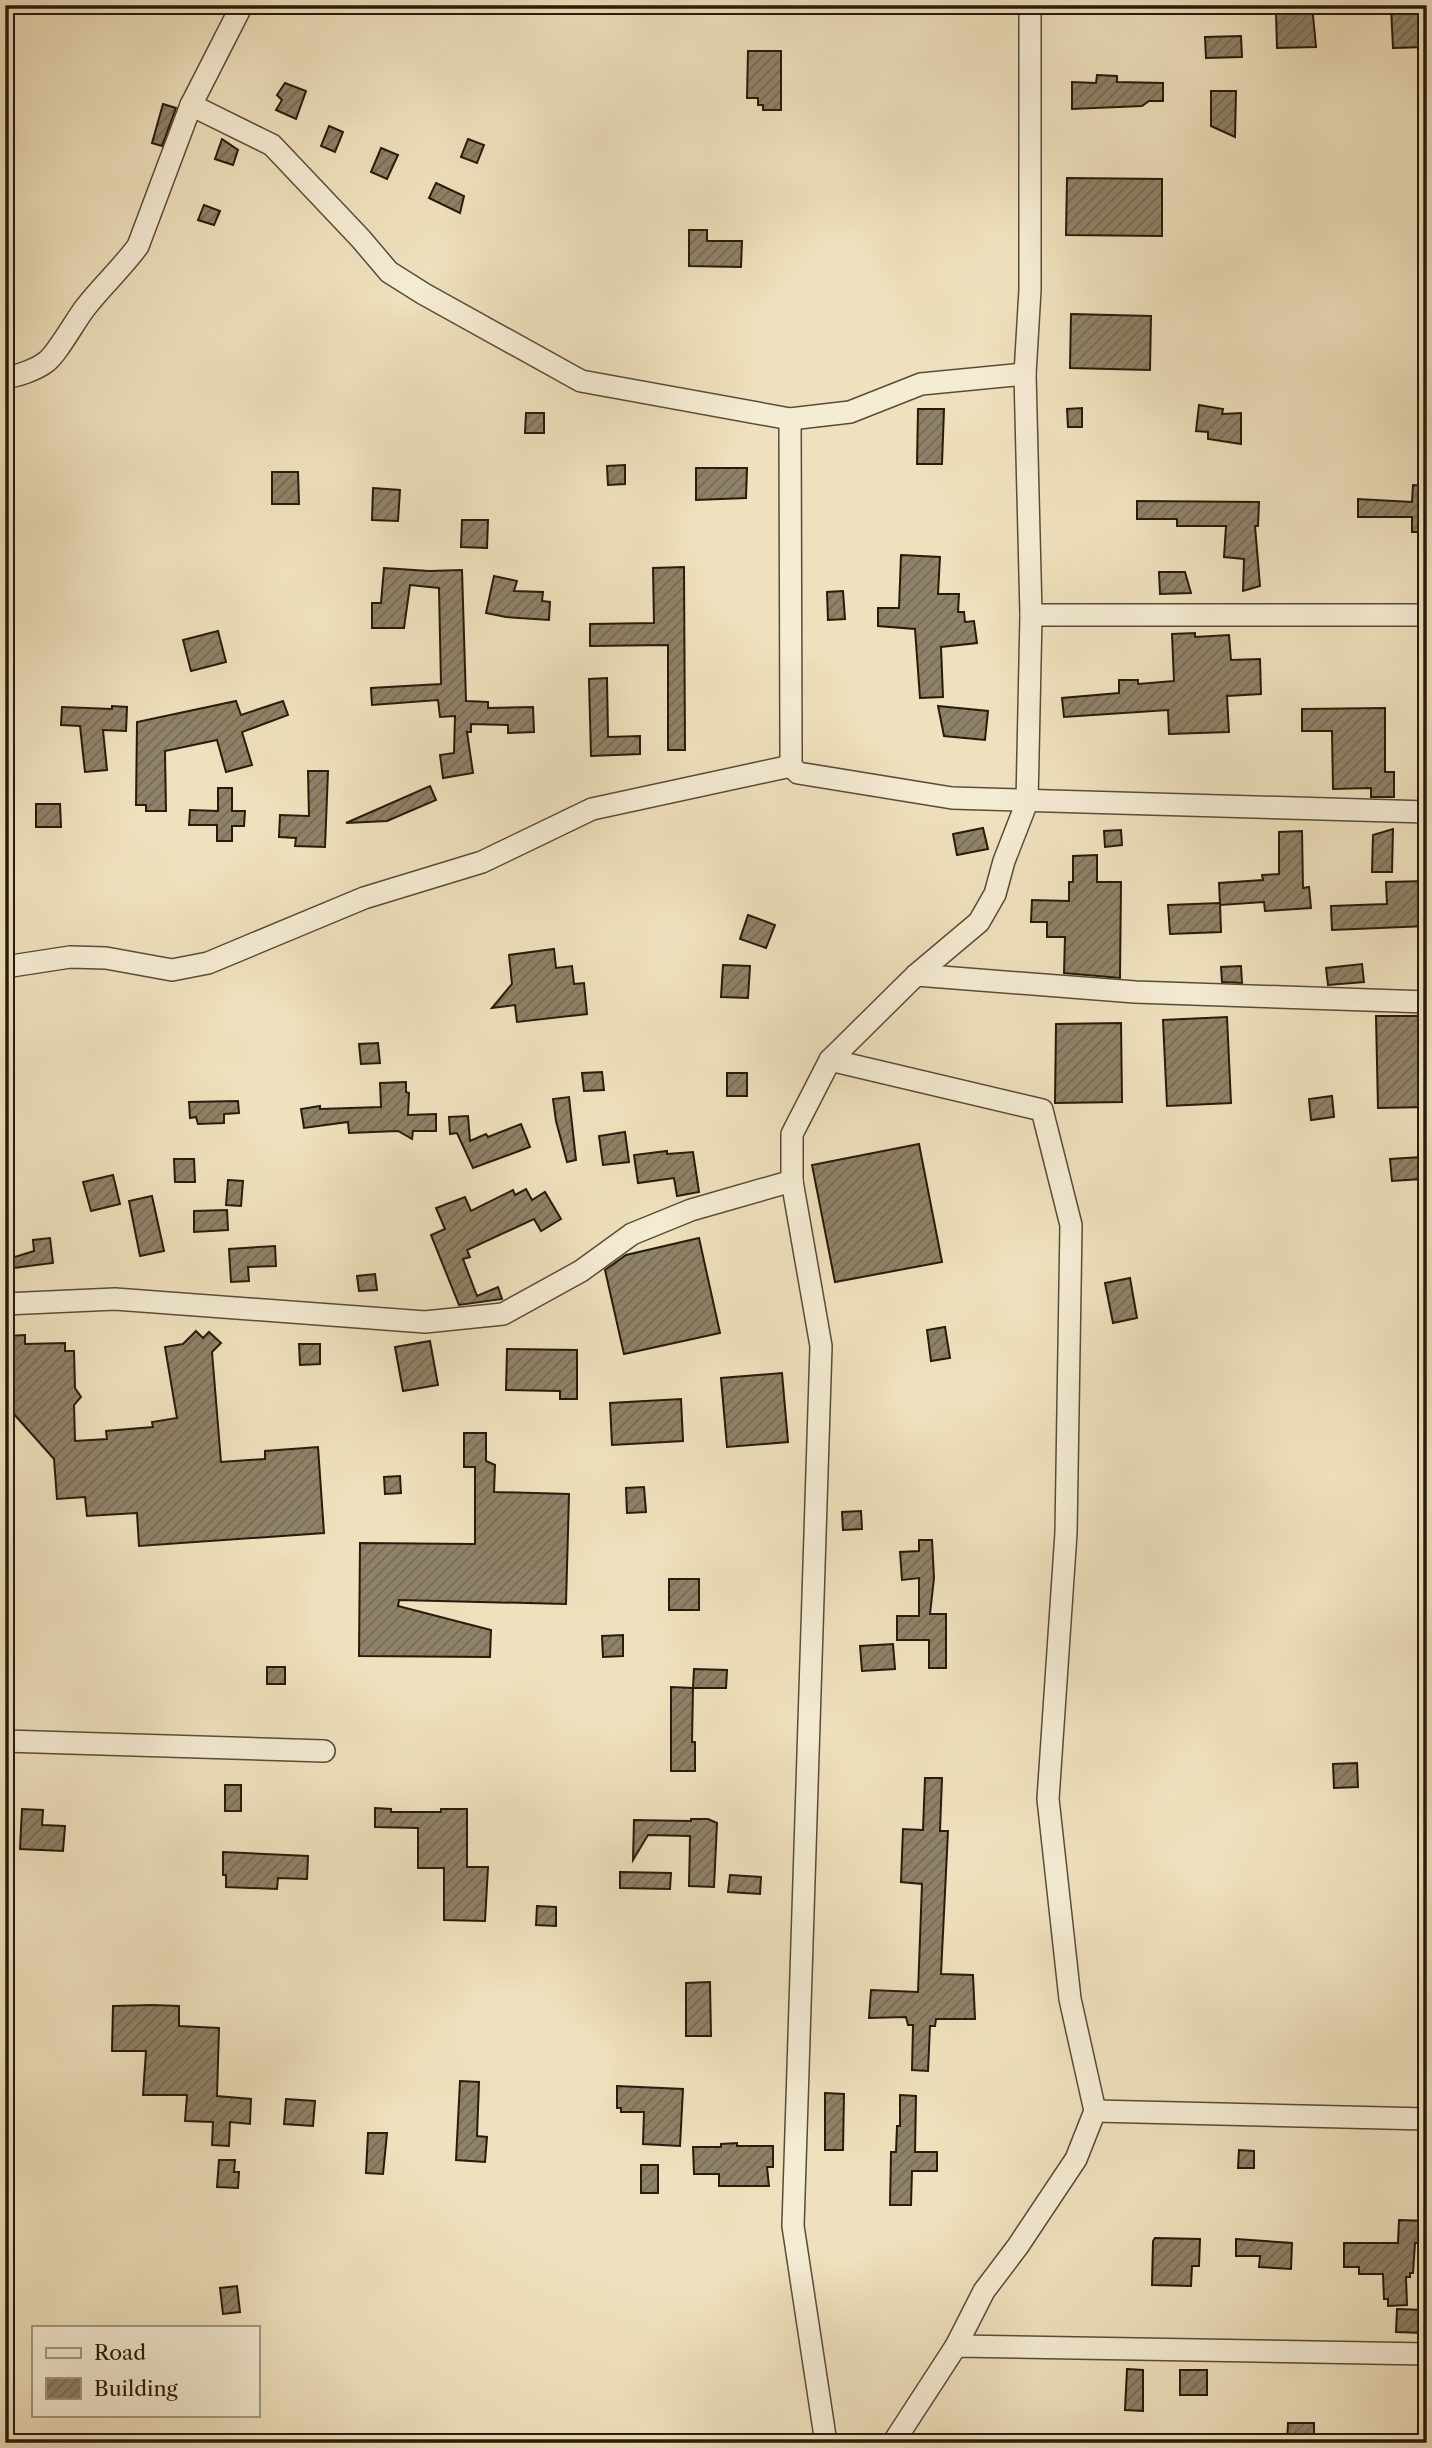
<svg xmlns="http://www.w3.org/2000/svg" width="1432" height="2448" font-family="'Libre Caslon Text',serif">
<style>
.building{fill:url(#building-hatch);stroke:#271b0c;stroke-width:2}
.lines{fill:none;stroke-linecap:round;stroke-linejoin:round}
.minor-casing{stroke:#594c38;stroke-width:24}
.minor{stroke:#f5ecd4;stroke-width:21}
</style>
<defs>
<pattern id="building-hatch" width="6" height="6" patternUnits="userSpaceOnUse" patternTransform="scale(1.75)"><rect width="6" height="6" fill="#8f8268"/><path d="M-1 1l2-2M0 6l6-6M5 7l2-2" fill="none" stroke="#756a54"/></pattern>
</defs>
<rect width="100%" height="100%" fill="#efe1bd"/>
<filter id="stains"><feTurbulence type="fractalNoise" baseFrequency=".00286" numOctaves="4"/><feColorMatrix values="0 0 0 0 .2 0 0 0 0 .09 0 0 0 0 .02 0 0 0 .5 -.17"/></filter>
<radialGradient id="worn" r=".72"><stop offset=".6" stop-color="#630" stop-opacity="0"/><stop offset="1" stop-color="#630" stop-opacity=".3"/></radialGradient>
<!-- building -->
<g class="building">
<path d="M 1286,5 L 1312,5 L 1316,47 L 1277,48 L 1276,12 L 1286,11 Z"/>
<path d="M 1427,6 L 1427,47 L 1393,48 L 1391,7 Z"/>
<path d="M 1241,36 L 1242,57 L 1206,58 L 1205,37 Z"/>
<path d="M 748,51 L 781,51 L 781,110 L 763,110 L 763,105 L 758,105 L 758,98 L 747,98 Z"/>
<path d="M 1097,75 L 1117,76 L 1117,82 L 1163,83 L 1163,101 L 1149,101 L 1142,106 L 1072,109 L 1072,82 L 1096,83 Z"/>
<path d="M 285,83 L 306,91 L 296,119 L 276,110 L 282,100 L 277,95 Z"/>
<path d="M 1211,91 L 1236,91 L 1235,137 L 1211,126 Z"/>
<path d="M 163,104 L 176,108 L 162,146 L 152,143 Z"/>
<path d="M 329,126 L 343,132 L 335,152 L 321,146 Z"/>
<path d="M 222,139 L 238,150 L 233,165 L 215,159 Z"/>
<path d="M 468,139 L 484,145 L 477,163 L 461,157 Z"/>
<path d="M 381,148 L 398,155 L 387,179 L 371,172 Z"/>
<path d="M 1067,178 L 1162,179 L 1162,236 L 1066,235 Z"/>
<path d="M 436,183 L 464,196 L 460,213 L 429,198 Z"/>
<path d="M 204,205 L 220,211 L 214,225 L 198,220 Z"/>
<path d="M 689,230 L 707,230 L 707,241 L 742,241 L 741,267 L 689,266 Z"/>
<path d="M 1071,314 L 1151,316 L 1150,370 L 1070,368 Z"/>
<path d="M 1199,405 L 1223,409 L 1222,414 L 1241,413 L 1241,444 L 1208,439 L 1208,432 L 1196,431 Z"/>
<path d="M 1082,408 L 1082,427 L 1068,427 L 1067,409 Z"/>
<path d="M 918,409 L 944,409 L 942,464 L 917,464 Z"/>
<path d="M 526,413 L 544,413 L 544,433 L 525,433 Z"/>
<path d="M 625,465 L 625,484 L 608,485 L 607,466 Z"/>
<path d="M 696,468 L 747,468 L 746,498 L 696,500 Z"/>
<path d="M 272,472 L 298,472 L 299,504 L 272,504 Z"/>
<path d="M 1413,485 L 1427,486 L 1427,532 L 1412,532 L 1412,517 L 1358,517 L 1358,499 L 1412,502 Z"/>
<path d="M 373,488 L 400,490 L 398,521 L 372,520 Z"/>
<path d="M 1137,501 L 1259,502 L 1258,526 L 1255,526 L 1260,586 L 1243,591 L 1244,559 L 1224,557 L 1226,526 L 1177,526 L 1177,519 L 1137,519 Z"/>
<path d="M 462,520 L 488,520 L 487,548 L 461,547 Z"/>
<path d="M 901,555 L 940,557 L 938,594 L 959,594 L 958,612 L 964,612 L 965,622 L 974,621 L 977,643 L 941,647 L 943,697 L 920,698 L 915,629 L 878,626 L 878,608 L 899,608 Z"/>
<path d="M 684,567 L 685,750 L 668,750 L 668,645 L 590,646 L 590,624 L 654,623 L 653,568 Z"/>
<path d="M 384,568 L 429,571 L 462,570 L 466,701 L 488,702 L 488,708 L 533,707 L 534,732 L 508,733 L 508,725 L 471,724 L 471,732 L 467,732 L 473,773 L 443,778 L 440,755 L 454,753 L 455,716 L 440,717 L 438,700 L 372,705 L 371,688 L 441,684 L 439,588 L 410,585 L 404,628 L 372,628 L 372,603 L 381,603 Z"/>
<path d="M 1159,572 L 1185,572 L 1191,593 L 1160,594 Z"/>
<path d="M 494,576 L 517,581 L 514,591 L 543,592 L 542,601 L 550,602 L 549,620 L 506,617 L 486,613 Z"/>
<path d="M 843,591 L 845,619 L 828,620 L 827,592 Z"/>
<path d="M 218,631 L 226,662 L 191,671 L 183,640 Z"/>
<path d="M 1195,633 L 1195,637 L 1229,635 L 1231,660 L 1260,659 L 1261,694 L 1227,696 L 1229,732 L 1169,734 L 1168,710 L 1064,717 L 1062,698 L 1119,693 L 1119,680 L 1138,680 L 1138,684 L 1174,681 L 1172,634 Z"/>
<path d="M 607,678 L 608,737 L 640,736 L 640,754 L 591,756 L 589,679 Z"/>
<path d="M 236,701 L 241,715 L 283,701 L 288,715 L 242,732 L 252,765 L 226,772 L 217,740 L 165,751 L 166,811 L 146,811 L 146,805 L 136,805 L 137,722 Z"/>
<path d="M 112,706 L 127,707 L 126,731 L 103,730 L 107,770 L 85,772 L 80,726 L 61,725 L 62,707 L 112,709 Z"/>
<path d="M 938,706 L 988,711 L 985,740 L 944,736 Z"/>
<path d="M 1385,708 L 1385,772 L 1394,772 L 1394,797 L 1371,797 L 1371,788 L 1333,789 L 1332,731 L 1302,731 L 1302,709 Z"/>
<path d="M 308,771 L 328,771 L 325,847 L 295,846 L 296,838 L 279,837 L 280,815 L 309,816 Z"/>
<path d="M 430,786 L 436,800 L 387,821 L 346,823 Z"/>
<path d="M 218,788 L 232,788 L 232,811 L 245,811 L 244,826 L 232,826 L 232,841 L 217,841 L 217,825 L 189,825 L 190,810 L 218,811 Z"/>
<path d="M 36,804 L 60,804 L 61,827 L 36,827 Z"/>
<path d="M 983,828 L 988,849 L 957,855 L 953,834 Z"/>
<path d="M 1393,829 L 1392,872 L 1372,872 L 1373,835 Z"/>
<path d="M 1121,830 L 1122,845 L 1105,847 L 1104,831 Z"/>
<path d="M 1302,831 L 1303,888 L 1309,887 L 1311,908 L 1265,911 L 1264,902 L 1220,905 L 1219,883 L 1263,880 L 1262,875 L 1279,874 L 1279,832 Z"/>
<path d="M 1097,855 L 1097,882 L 1121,882 L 1120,978 L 1064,973 L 1065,937 L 1047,937 L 1047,922 L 1031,922 L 1032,900 L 1069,901 L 1069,882 L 1073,882 L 1073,856 Z"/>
<path d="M 1427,881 L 1427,926 L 1332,930 L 1331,906 L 1387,904 L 1386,882 Z"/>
<path d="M 1220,903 L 1221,932 L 1170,934 L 1168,905 Z"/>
<path d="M 748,915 L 775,925 L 766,948 L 740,939 Z"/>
<path d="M 554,949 L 556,968 L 572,966 L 574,984 L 584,983 L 587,1014 L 517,1022 L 515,1005 L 492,1008 L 512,984 L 509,955 Z"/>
<path d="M 1362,964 L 1364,982 L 1328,985 L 1326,968 Z"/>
<path d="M 723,965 L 750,966 L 748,998 L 721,997 Z"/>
<path d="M 1241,966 L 1242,983 L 1222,982 L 1221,967 Z"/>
<path d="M 1376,1016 L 1427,1016 L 1427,1107 L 1378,1108 Z"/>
<path d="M 1227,1017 L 1231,1103 L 1167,1106 L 1163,1020 Z"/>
<path d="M 1121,1023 L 1122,1102 L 1055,1103 L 1056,1024 Z"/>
<path d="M 378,1043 L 380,1063 L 361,1064 L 359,1044 Z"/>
<path d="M 602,1072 L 604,1090 L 584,1091 L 582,1073 Z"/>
<rect x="727" y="1073" width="20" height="23"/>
<path d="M 406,1082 L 406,1092 L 409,1093 L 408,1115 L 436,1114 L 436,1131 L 413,1131 L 412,1139 L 398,1131 L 349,1133 L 348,1122 L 304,1128 L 301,1109 L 320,1106 L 320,1109 L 381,1107 L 380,1083 Z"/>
<path d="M 1332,1096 L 1334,1117 L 1311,1120 L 1309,1099 Z"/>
<path d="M 569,1097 L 576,1160 L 567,1162 L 556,1121 L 553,1099 Z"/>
<path d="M 238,1101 L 239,1113 L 224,1114 L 224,1123 L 198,1124 L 196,1117 L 190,1118 L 189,1102 Z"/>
<path d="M 468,1116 L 470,1141 L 486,1134 L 488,1137 L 521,1124 L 530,1147 L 473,1168 L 457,1133 L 450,1134 L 449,1117 Z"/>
<path d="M 625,1132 L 629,1162 L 603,1165 L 599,1136 Z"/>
<path d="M 919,1144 L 942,1262 L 835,1282 L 812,1165 Z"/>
<path d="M 667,1151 L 667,1154 L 693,1152 L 699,1192 L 677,1196 L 674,1178 L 638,1183 L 634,1155 Z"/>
<path d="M 1421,1157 L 1422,1179 L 1392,1181 L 1390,1159 Z"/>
<path d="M 174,1159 L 194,1159 L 195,1182 L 175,1182 Z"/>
<path d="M 113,1175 L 120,1204 L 91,1211 L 83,1182 Z"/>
<path d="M 228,1180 L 243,1181 L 241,1206 L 226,1205 Z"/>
<path d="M 526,1189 L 532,1200 L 545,1192 L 561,1219 L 541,1231 L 534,1219 L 467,1250 L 470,1257 L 463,1259 L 477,1296 L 498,1287 L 502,1299 L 459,1305 L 431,1235 L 445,1229 L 436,1208 L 465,1197 L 471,1211 L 513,1190 L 515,1195 Z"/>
<path d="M 152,1196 L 164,1251 L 140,1256 L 129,1201 Z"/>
<path d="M 227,1210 L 228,1230 L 194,1232 L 194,1211 Z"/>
<path d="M 50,1238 L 53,1263 L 5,1269 L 5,1260 L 34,1251 L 33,1240 Z"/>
<path d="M 699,1238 L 720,1333 L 624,1354 L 605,1270 L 626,1255 Z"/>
<path d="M 275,1246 L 276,1266 L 248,1267 L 249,1281 L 231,1282 L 229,1249 Z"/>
<path d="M 375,1274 L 377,1290 L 359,1291 L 357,1276 Z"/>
<path d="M 1130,1278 L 1137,1318 L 1113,1323 L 1105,1283 Z"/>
<path d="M 945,1327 L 950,1358 L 931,1361 L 927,1330 Z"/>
<path d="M 196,1331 L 203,1338 L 209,1332 L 221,1343 L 212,1352 L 221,1462 L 265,1459 L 265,1451 L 318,1447 L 324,1533 L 139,1546 L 137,1513 L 87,1516 L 85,1497 L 57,1499 L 54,1459 L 5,1404 L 5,1336 L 25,1335 L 25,1344 L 65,1343 L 65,1351 L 74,1351 L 75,1388 L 81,1397 L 74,1405 L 75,1441 L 107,1439 L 106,1431 L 153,1427 L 152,1422 L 177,1418 L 165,1347 L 183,1344 Z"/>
<path d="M 430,1341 L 438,1385 L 403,1391 L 395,1347 Z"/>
<path d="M 299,1344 L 320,1344 L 320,1364 L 300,1365 Z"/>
<path d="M 507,1349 L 577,1350 L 577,1399 L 560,1399 L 560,1391 L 506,1390 Z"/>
<path d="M 782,1373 L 788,1442 L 727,1447 L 721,1378 Z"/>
<path d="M 681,1399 L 683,1441 L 612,1445 L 610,1403 Z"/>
<path d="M 464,1433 L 486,1433 L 486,1461 L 495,1465 L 494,1492 L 569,1494 L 566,1604 L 399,1600 L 398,1606 L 491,1630 L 490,1657 L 359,1656 L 360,1543 L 475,1544 L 475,1467 L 464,1467 Z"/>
<path d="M 400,1476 L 401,1493 L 385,1494 L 384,1477 Z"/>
<path d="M 644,1487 L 646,1512 L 627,1513 L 626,1488 Z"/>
<path d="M 861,1511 L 862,1529 L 843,1530 L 842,1512 Z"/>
<path d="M 919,1540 L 932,1540 L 934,1578 L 930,1614 L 946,1614 L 946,1668 L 929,1668 L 929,1640 L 897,1640 L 897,1616 L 919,1616 L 919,1578 L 902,1580 L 900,1552 L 919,1551 Z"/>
<rect x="669" y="1579" width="30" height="31"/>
<path d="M 623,1635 L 623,1656 L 603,1657 L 602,1636 Z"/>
<path d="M 893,1644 L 895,1669 L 862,1671 L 860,1646 Z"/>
<rect x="267" y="1667" width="18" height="17"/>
<path d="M 694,1669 L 727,1670 L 726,1688 L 693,1688 Z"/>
<path d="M 671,1687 L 693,1688 L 692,1742 L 695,1742 L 695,1771 L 671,1771 Z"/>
<path d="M 1357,1763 L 1358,1787 L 1334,1788 L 1333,1764 Z"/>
<path d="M 925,1778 L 942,1778 L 940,1831 L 948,1831 L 941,1974 L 973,1975 L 975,2019 L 936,2019 L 935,2026 L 930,2026 L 928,2071 L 912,2070 L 913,2025 L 908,2025 L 906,2017 L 869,2018 L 871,1990 L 918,1992 L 922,1884 L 901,1882 L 903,1829 L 923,1830 Z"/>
<rect x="225" y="1785" width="16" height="26"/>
<path d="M 375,1808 L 391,1809 L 391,1812 L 441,1812 L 441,1809 L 467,1809 L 467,1867 L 488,1867 L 485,1921 L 444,1920 L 444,1868 L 418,1868 L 418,1828 L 375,1827 Z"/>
<path d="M 22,1809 L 43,1810 L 42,1825 L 65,1826 L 63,1851 L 20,1849 Z"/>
<path d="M 691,1819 L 708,1819 L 717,1823 L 714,1887 L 689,1886 L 690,1836 L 648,1835 L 633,1860 L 634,1820 L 691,1821 Z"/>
<path d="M 223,1852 L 308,1856 L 307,1879 L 278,1878 L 277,1889 L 226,1887 L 226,1875 L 223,1875 Z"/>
<path d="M 620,1872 L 671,1873 L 670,1889 L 620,1888 Z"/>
<path d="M 730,1875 L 761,1877 L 760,1894 L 728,1892 Z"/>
<path d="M 537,1906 L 556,1907 L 556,1926 L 536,1925 Z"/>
<path d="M 710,1982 L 711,2036 L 686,2036 L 686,1983 Z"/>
<path d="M 152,2005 L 179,2006 L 179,2026 L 219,2028 L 217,2096 L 251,2099 L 250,2124 L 230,2122 L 229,2146 L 212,2145 L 213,2122 L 185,2121 L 187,2095 L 143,2095 L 146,2051 L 112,2051 L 113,2006 Z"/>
<path d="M 460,2081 L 479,2082 L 477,2136 L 487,2137 L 485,2162 L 456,2160 Z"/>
<path d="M 617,2086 L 683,2089 L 680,2146 L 643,2144 L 644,2112 L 621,2112 L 621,2108 L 617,2108 Z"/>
<path d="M 825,2093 L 844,2094 L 843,2150 L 825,2150 Z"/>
<path d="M 900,2095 L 916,2096 L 915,2152 L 937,2152 L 937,2171 L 912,2171 L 911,2205 L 890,2205 L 891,2152 L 896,2152 L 897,2126 L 900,2126 Z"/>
<path d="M 286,2099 L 315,2101 L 313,2126 L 284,2124 Z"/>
<path d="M 368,2133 L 387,2133 L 383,2174 L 366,2173 Z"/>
<path d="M 737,2143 L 737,2146 L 773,2146 L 773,2167 L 767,2167 L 769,2186 L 719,2186 L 719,2174 L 694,2174 L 693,2147 L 721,2147 L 721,2144 Z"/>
<path d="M 1239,2150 L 1254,2151 L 1254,2168 L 1238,2168 Z"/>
<path d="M 219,2160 L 235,2160 L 234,2172 L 239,2172 L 238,2188 L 217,2187 Z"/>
<rect x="641" y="2165" width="17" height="28"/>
<path d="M 1399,2220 L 1426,2221 L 1425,2243 L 1415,2243 L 1413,2273 L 1410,2273 L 1410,2277 L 1406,2277 L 1407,2305 L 1388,2306 L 1388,2299 L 1384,2299 L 1383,2274 L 1359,2274 L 1359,2267 L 1344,2267 L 1344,2243 L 1398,2243 Z"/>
<path d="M 1155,2238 L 1200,2239 L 1199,2266 L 1192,2266 L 1191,2286 L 1152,2285 L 1153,2241 Z"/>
<path d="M 1236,2239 L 1292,2243 L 1291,2269 L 1259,2267 L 1260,2256 L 1236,2256 Z"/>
<path d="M 237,2286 L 240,2312 L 223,2314 L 220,2288 Z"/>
<path d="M 1397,2309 L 1424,2310 L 1423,2333 L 1396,2332 Z"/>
<path d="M 1127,2369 L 1143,2370 L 1143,2411 L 1125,2410 Z"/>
<rect x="1180" y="2370" width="27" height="25"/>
<path d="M 1288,2423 L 1314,2423 L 1314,2443 L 1287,2443 Z"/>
</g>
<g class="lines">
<!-- minor casing -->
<g class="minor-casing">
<g id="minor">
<path d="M 191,105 L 272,145 L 361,239 L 389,272 L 424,294 L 581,381 L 790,419 L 850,412 L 921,384 L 1025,374"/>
<path d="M 5,377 C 17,377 37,369 46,362 C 57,354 75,321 85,308 C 102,286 122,268 138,246 L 191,105 L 242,5"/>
<path d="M 790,419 L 791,746 L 791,766 L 798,773 L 952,798 L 1427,812"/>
<path d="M 1031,615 L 1427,615"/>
<path d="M 5,967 L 70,957 L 106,958 L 172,970 L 208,963 L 364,898 L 482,862 L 592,809 L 791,766"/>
<path d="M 916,975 L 1135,992 L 1427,1002"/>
<path d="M 830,1060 L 1042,1110 L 1071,1225 L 1066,1533 L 1048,1799 L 1070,1999 L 1095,2111 L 1076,2159 L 1018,2246 L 984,2291 L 956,2346"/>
<path d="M 5,1304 L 115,1299 L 425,1322 L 503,1314 L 581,1271 L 632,1234 L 691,1210 L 792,1181"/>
<path d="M 5,1741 L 324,1751"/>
<path d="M 1095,2111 L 1427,2119"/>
<path d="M 826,2443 L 793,2226 L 821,1346 L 792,1181 L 792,1134 L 830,1060 L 916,975 L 979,922 L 995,894 L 1004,861 L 1027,802 L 1031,615 L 1025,374 L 1030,290 L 1030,5"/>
<path d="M 893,2443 L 956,2346 L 1427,2354"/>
</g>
</g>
<!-- minor -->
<use href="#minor" class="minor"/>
</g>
<!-- margin -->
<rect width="1432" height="2448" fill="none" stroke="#efe1bd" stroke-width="28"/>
<rect x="7" y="7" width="1418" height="2434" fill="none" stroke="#271b0c" stroke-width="3.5"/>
<rect x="14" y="14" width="1404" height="2420" fill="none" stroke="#271b0c" stroke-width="2"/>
<!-- legend -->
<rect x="32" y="2326" width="228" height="91" fill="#f5ecd4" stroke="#a39884" stroke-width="2"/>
<rect x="46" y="2348" width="35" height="10" fill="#f5ecd4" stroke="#a39884" stroke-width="2"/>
<text x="94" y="2360" font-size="21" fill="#271b0c">Road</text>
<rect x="46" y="2378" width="35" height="21" fill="url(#building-hatch)" stroke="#a39884" stroke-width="2"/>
<text x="94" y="2396" font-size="21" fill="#271b0c">Building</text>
<rect width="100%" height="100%" filter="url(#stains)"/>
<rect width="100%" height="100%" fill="url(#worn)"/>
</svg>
